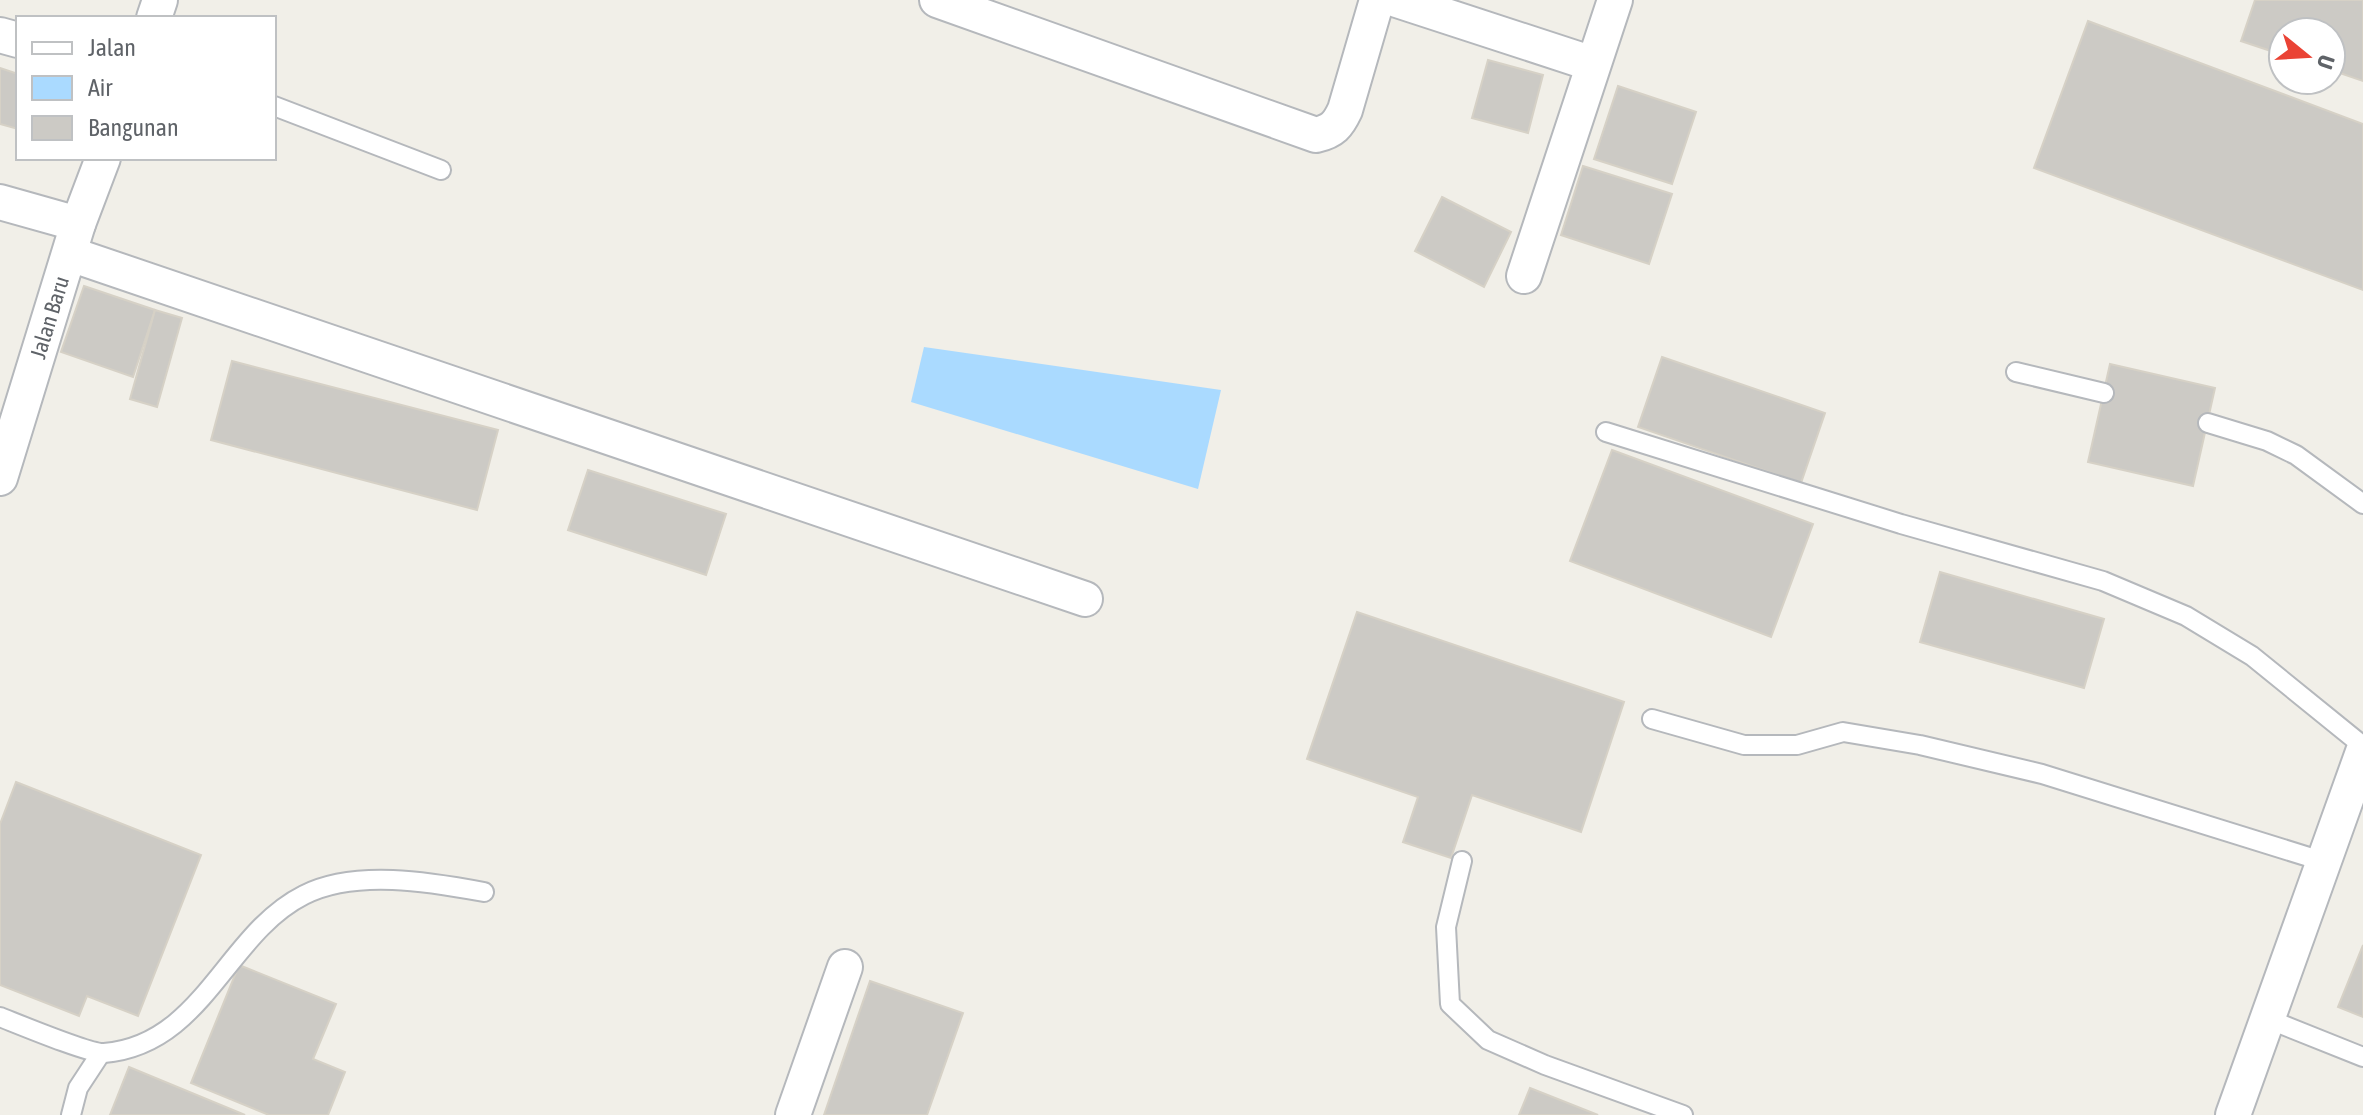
<svg xmlns="http://www.w3.org/2000/svg" width="2363" height="1115" font-family="'Asap Condensed',sans-serif">
<style>
.water{fill:#aadaff}
.building{fill:#cccac5;stroke:#d6d1c6;stroke-width:2}
.lines{fill:none;stroke-linecap:round;stroke-linejoin:round}
.lane-casing{stroke:#b5b8bc;stroke-width:22}
.street-casing{stroke:#b5b8bc;stroke-width:38}
.lane{stroke:#fff;stroke-width:18}
.street{stroke:#fff;stroke-width:34}
.labels{text-anchor:middle;dominant-baseline:central;stroke-width:7;stroke-linejoin:round;paint-order:stroke}
.street-label{font-size:22px;fill:#5f6368;stroke:#fff}
</style>
<rect width="100%" height="100%" fill="#f1efe8"/>
<!-- water -->
<path class="water" d="M 924,347 L 1221,390 L 1198,489 L 911,402 Z"/>
<!-- building -->
<g class="building">
<path d="M 2255,0 L 2363,0 L 2363,81 L 2331,70 L 2331,32 L 2283,32 L 2283,55 L 2241,41 Z"/>
<path d="M 2088,21 L 2363,124 L 2363,290 L 2034,168 Z"/>
<path d="M 1488,60 L 1543,75 L 1528,133 L 1472,118 Z"/>
<path d="M 0,68 L 18,74 L 18,129 L 0,124 Z"/>
<path d="M 1618,86 L 1696,112 L 1672,184 L 1594,159 Z"/>
<path d="M 1583,166 L 1672,194 L 1649,264 L 1561,235 Z"/>
<path d="M 1442,197 L 1511,232 L 1484,287 L 1415,251 Z"/>
<path d="M 84,286 L 155,310 L 133,377 L 61,352 Z"/>
<path d="M 155,310 L 182,318 L 157,407 L 130,399 Z"/>
<path d="M 1662,357 L 1825,413 L 1801,483 L 1638,427 Z"/>
<path d="M 232,361 L 498,430 L 477,510 L 211,440 Z"/>
<path d="M 2110,364 L 2215,388 L 2193,486 L 2088,462 Z"/>
<path d="M 1612,450 L 1813,524 L 1771,637 L 1570,561 Z"/>
<path d="M 588,470 L 726,514 L 706,575 L 568,530 Z"/>
<path d="M 1940,572 L 2104,619 L 2084,688 L 1920,642 Z"/>
<path d="M 1357,612 L 1624,702 L 1581,832 L 1472,795 L 1451,858 L 1403,842 L 1418,797 L 1307,759 Z"/>
<path d="M 16,782 L 201,855 L 138,1016 L 87,996 L 79,1016 L 0,985 L 0,824 Z"/>
<path d="M 2363,945 L 2363,1017 L 2338,1007 Z"/>
<path d="M 239,965 L 336,1004 L 313,1059 L 345,1072 L 328,1115 L 269,1115 L 191,1083 Z"/>
<path d="M 870,981 L 963,1013 L 927,1115 L 824,1115 Z"/>
<path d="M 129,1067 L 245,1115 L 110,1115 Z"/>
<path d="M 1530,1088 L 1598,1115 L 1519,1115 Z"/>
</g>
<g class="lines">
<!-- lane casing -->
<g class="lane-casing">
<g id="lane">
<path d="M 274,106 L 441,170"/>
<path d="M 2016,372 L 2104,393"/>
<path d="M 2208,423 L 2267,441 L 2296,455 L 2363,504"/>
<path d="M 1606,432 L 1901,524 L 2103,581 L 2186,616 L 2252,656 L 2363,746"/>
<path d="M 1652,719 L 1744,745 L 1797,745 L 1843,732 L 1920,745 L 2042,774 L 2325,862"/>
<path d="M 1462,861 L 1446,927 L 1450,1004 L 1488,1040 L 1545,1065 L 1683,1115"/>
<path d="M 0,1017 C 18,1024 90,1054 104,1053 C 203,1045 226,934 304,895 C 355,869 430,882 484,892"/>
<path d="M 2268,1019 L 2363,1057"/>
<path d="M 71,1115 L 78,1088 L 101,1053"/>
</g>
</g>
<!-- street casing -->
<g class="street-casing">
<g id="street">
<path d="M 937,0 L 1316,135 C 1333,131 1338,125 1345,110 L 1377,0"/>
<path d="M 1397,0 L 1593,64"/>
<path d="M 154,18 L 160,0"/>
<path d="M 0,35 L 18,40"/>
<path d="M 0,202 L 78,224"/>
<path d="M 70,254 L 1085,599"/>
<path d="M 1524,276 L 1615,0"/>
<path id="s1" d="M 0,478 L 78,224 L 103,158"/>
<path d="M 793,1115 L 845,967"/>
<path d="M 2233,1115 L 2363,752"/>
</g>
</g>
<!-- lane -->
<use href="#lane" class="lane"/>
<!-- street -->
<use href="#street" class="street"/>
</g>
<g class="labels">
<!-- street labels -->
<g class="street-label">
<text stroke="none"><textPath href="#s1" startOffset="168">Jalan Baru</textPath></text>
</g>
</g>
<!-- legend -->
<rect x="16" y="16" width="260" height="144" fill="#ffffff" stroke="#bfc1c3" stroke-width="2"/>
<rect x="32" y="42" width="40" height="12" fill="#ffffff" stroke="#bfc1c3" stroke-width="2"/>
<text x="88" y="56" font-size="24" fill="#5f6368">Jalan</text>
<rect x="32" y="76" width="40" height="24" fill="#aadaff" stroke="#bfc1c3" stroke-width="2"/>
<text x="88" y="96" font-size="24" fill="#5f6368">Air</text>
<rect x="32" y="116" width="40" height="24" fill="#cccac5" stroke="#bfc1c3" stroke-width="2"/>
<text x="88" y="136" font-size="24" fill="#5f6368">Bangunan</text>
<!-- north arrow -->
<g transform="translate(2307 56) rotate(108)"><circle r="38" fill="#ffffff" stroke="#bfc1c3" stroke-width="2"/>
<path d="M0-6L14 30L0 20L-14 30Z" fill="#ea4335"/>
<text y="-12" font-size="22" font-weight="bold" text-anchor="middle" fill="#5f6368">U</text>
</g>
</svg>
